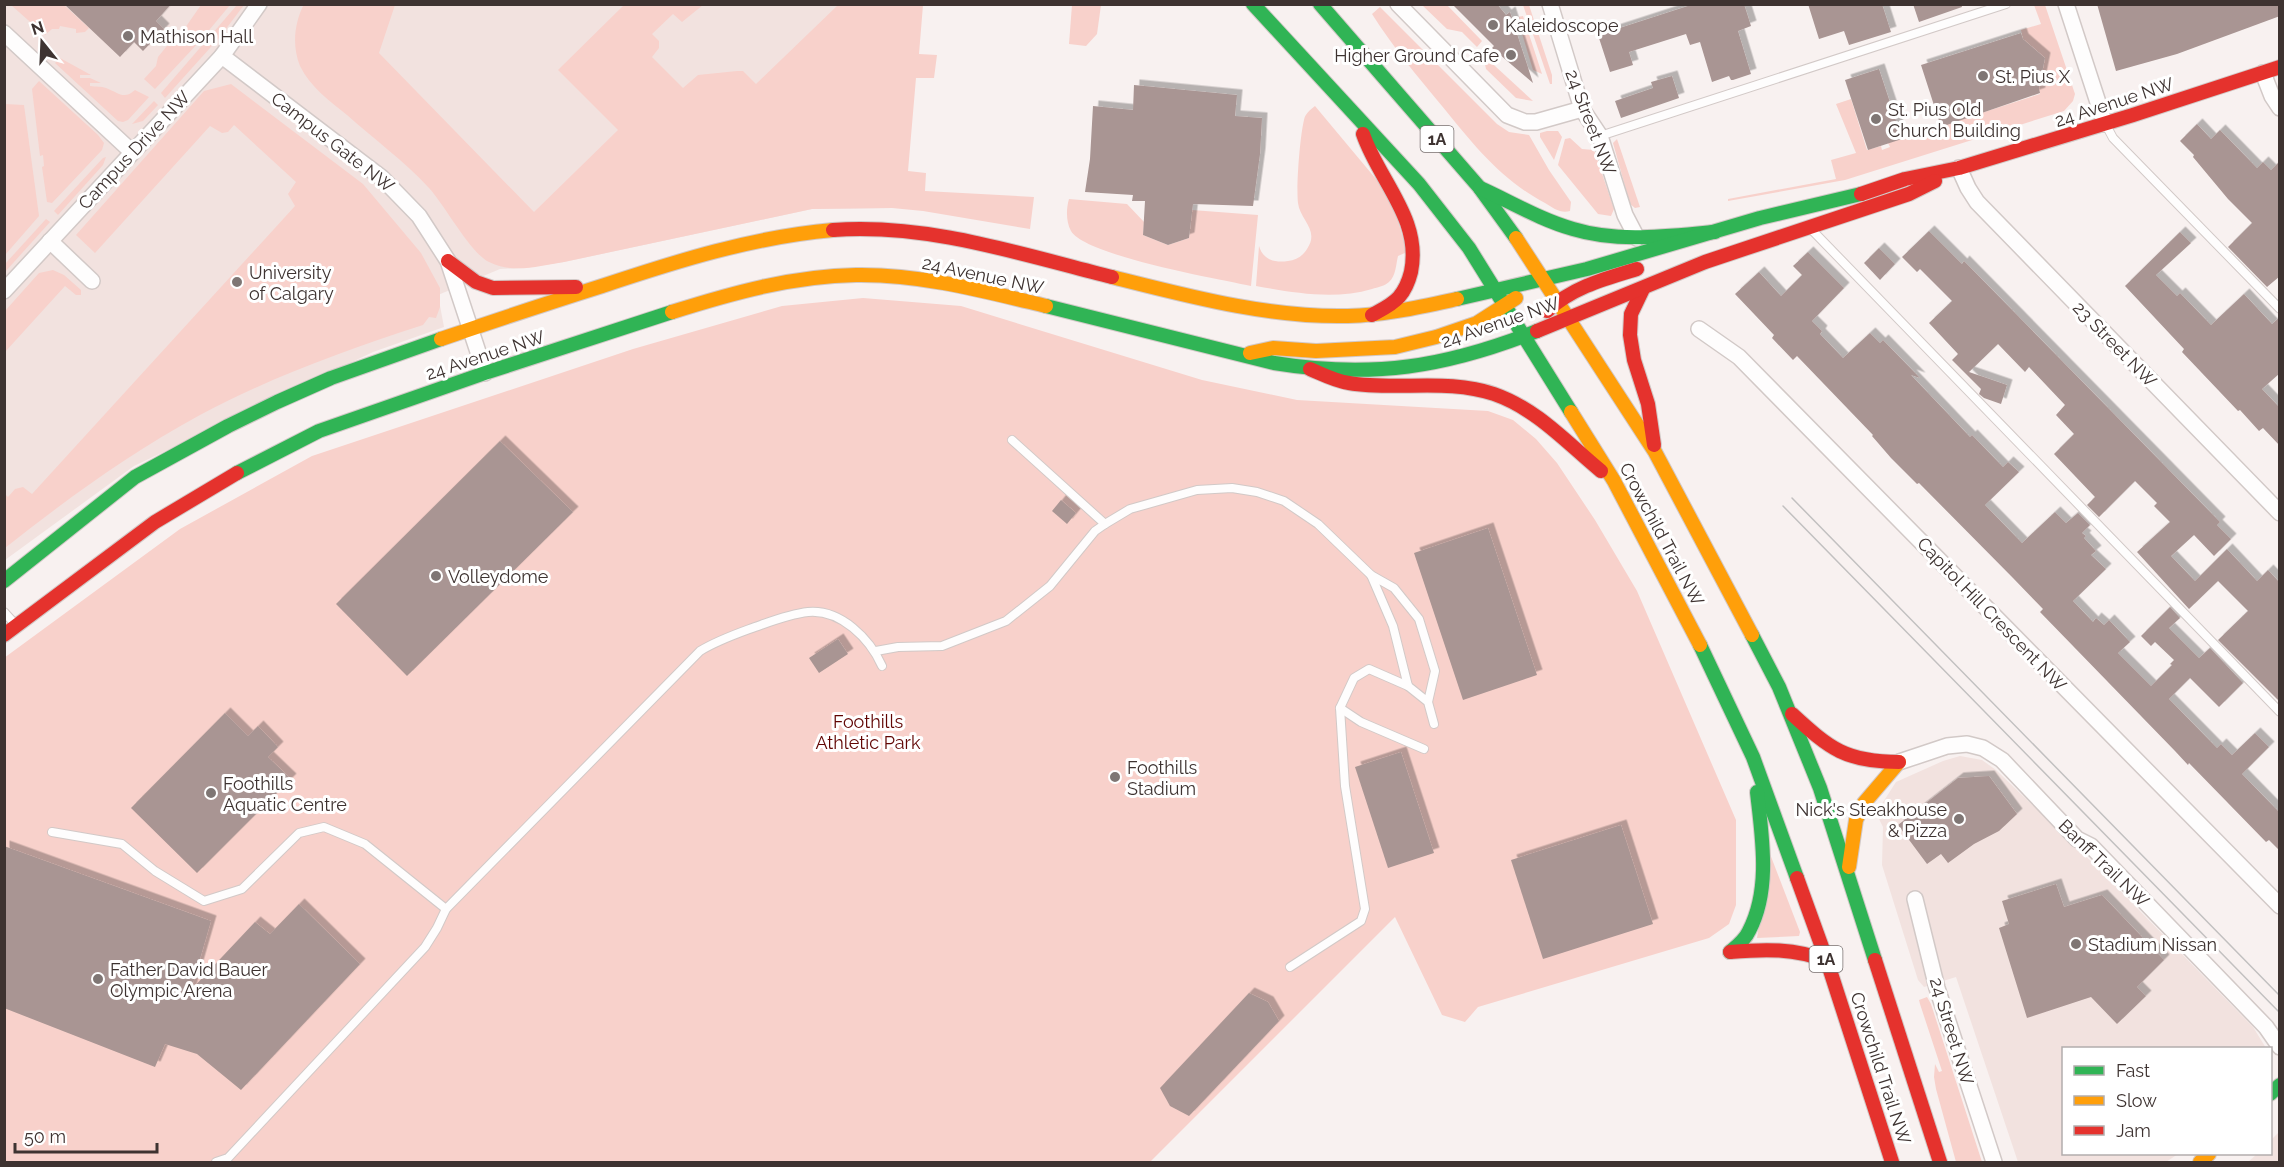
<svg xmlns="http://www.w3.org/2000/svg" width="2284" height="1167" font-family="Raleway,sans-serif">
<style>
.built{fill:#f2e2df}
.green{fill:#f8d1cb}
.building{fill:#a99593;filter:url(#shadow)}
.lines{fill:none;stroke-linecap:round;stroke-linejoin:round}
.lane-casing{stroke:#d2c9c7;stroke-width:10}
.street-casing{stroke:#d2c9c7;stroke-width:18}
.fast-casing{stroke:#d2c9c7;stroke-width:16}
.slow-casing{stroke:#d2c9c7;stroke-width:16}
.jam-casing{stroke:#d2c9c7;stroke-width:16}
.lane{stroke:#fefdfd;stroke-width:8}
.street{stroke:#fefdfd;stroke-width:15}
.fast{stroke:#30b455;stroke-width:14}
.slow{stroke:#ff9f0a;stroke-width:14}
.jam{stroke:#e5322d;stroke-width:14}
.tram{stroke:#c2c0c0;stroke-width:1.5}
.poi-dot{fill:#7f7674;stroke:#fff;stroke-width:2}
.labels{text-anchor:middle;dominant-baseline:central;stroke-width:6;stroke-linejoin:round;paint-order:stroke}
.shield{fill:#fff;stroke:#78706f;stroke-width:1.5}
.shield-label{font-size:16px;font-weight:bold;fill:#3e3331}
.poi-label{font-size:18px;fill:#3e3331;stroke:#fff;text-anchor:start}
.street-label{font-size:18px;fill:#3e3331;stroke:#fff}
.park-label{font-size:18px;fill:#610503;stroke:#fff}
</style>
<defs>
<filter id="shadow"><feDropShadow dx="5.5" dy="-5.5" stdDeviation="0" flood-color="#0004"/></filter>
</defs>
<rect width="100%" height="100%" fill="#f8f1f0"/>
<!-- built -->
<g class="built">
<path d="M 5,5 L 911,5 L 892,208 L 812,209 L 564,262 L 524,268 L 500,269 L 438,295 L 444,327 L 373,352 L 134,466 L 5,560 Z"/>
<path d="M 1960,756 L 1982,760 L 1996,770 L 2100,870 L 2253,1027 L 2266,1048 L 2064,1048 L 2064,1154 L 2178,1154 L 2166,1162 L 2018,1162 L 1956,977 L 1924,987 L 1918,980 L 1882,865 L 1883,827 L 1876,813 L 1896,782 L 1943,761 Z"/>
<path d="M 2279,1132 L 2279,1162 L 2248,1162 L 2257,1154 L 2270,1154 L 2271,1140 Z"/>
</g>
<!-- green -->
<g class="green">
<path d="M 304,4 L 395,5 L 379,53 L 534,212 L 618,130 L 558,70 L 624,5 L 703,5 L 682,22 L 673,14 L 652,34 L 659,41 L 659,48 L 652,57 L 683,88 L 698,75 L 737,71 L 743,71 L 756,84 L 838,5 L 923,5 L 919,54 L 937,55 L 934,78 L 916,78 L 908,171 L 926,173 L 925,191 L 1034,197 L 1030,229 L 923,211 L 892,208 L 812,209 L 564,262 C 539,266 513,274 489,262 C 471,254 444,204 429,188 C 404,161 374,139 347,115 C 330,101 310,87 300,66 C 292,46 294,24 304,4 Z"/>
<path d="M 11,5 L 64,5 L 89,28 L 85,32 L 76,33 L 76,29 L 60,26 L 59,29 L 52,29 L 45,35 Z"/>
<path d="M 201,5 L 230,5 L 200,41 L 155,89 L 144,79 L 156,66 L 158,57 L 171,41 L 178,38 Z"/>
<path d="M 237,5 L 244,5 L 219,38 L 165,98 L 161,93 Z"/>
<path d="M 1072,5 L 1101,5 L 1097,34 L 1086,46 L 1069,44 Z"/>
<path d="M 1422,5 L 1447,5 L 1482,41 L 1477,47 L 1462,32 L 1447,29 Z"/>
<path d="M 1523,5 L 1529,5 L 1552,75 L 1552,84 L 1550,84 Z"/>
<path d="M 2034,5 L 2045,5 L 2075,94 L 2073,101 L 2064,111 L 1845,180 L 1728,201 L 1728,199 L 1836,179 L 1831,160 L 1856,153 L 1836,104 L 1851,99 L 1867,150 L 1881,146 L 1882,150 L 1890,147 L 1888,143 L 2040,94 L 2039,88 L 2045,58 L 2023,39 L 2021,30 L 2041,24 Z"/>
<path d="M 1380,7 L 1497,124 L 1509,132 L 1529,135 L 1549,170 L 1571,202 L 1570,211 C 1561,214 1553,208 1545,203 C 1501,180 1473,144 1442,106 C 1417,76 1393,47 1372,14 Z"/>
<path d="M 1523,16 L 1542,74 L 1533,70 L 1517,17 Z"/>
<path d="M 1483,55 L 1533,101 L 1516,98 L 1486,69 Z"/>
<path d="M 60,58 L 91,75 L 80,75 L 80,78 L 90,78 L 101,83 L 90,83 L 90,86 C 96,87 101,86 106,88 C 119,93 124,100 135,90 L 149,97 L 128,120 L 123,122 L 118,121 L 55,63 Z"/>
<path d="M 39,81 L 98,135 L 104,143 L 102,150 L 52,203 L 47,202 L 42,167 L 44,166 L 43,155 L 40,156 L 32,89 Z"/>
<path d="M 231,84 L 363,184 L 421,253 L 440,288 L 440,307 L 436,318 L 429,317 L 423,325 C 346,350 271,377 200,415 C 130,453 67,499 5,548 L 5,494 L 8,497 L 15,489 L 23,487 L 32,494 L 295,206 L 288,194 L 296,182 L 234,125 L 228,132 L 222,133 L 210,126 L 95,253 L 76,235 L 204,91 Z"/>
<path d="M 154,101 L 158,105 L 143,121 L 132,124 Z"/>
<path d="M 5,104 L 24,105 L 39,216 L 5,255 Z"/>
<path d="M 1315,106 L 1391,197 L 1407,252 L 1398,256 C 1396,264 1396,276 1389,282 C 1385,286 1378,287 1372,289 C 1335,300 1294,293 1256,286 L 1259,246 C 1263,260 1275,263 1288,261 C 1296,260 1303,256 1307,249 C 1320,230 1300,220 1298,203 C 1296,187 1300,136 1304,120 C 1305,114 1310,110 1315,106 Z"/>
<path d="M 1547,131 L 1558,131 L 1562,137 L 1554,160 L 1540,137 L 1540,133 Z"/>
<path d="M 1570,138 L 1582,149 L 1594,150 L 1614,209 L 1611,216 L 1598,214 L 1558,165 L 1565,139 Z"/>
<path d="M 1617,139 L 1640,207 L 1635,208 L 1630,204 L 1613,143 Z"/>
<path d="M 106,157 L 103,165 L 58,215 L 54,211 L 103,158 Z"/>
<path d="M 1069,199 L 1127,204 L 1144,222 L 1143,235 L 1168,245 L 1189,238 L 1192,210 L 1258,215 L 1251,286 C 1219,279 1086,256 1071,231 C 1066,222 1066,209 1069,199 Z"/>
<path d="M 46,219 L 50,222 L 5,272 L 5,264 Z"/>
<path d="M 53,270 L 64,275 L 81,290 L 81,295 L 76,295 L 65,286 L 5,352 L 5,311 L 39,273 Z"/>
<path d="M 863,298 L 961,306 L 1202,380 L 1297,400 L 1488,411 L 1513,420 L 1536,439 L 1557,463 L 1595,520 L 1637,591 L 1736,820 L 1736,905 L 1729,924 L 1709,938 L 1478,1007 L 1465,1022 L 1442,1015 L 1395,917 L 1150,1162 L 5,1162 L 4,658 L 180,529 L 312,456 L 633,349 L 782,306 Z"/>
<path d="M 1770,854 L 1800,932 L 1799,936 L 1757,938 Z"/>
<path d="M 1927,997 L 1931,1004 L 1982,1162 L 1956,1162 L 1936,1089 L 1934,1077 L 1935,1064 L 1939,1072 L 1942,1071 L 1920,1004 L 1919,1000 Z"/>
</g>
<!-- building -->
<g class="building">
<path d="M 64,4 L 171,4 L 156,21 L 164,29 L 143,51 L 134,42 L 120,57 Z"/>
<path d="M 1452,4 L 1497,4 L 1506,15 L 1510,12 L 1533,83 L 1492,48 L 1494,46 Z"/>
<path d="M 1694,4 L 1744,4 L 1751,26 L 1738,31 L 1751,74 L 1733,80 L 1731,80 L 1729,76 L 1712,82 L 1700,42 L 1690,45 L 1686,34 L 1629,52 L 1633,65 L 1610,72 L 1598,35 Z"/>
<path d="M 1808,4 L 1882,4 L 1891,32 L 1849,45 L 1844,31 L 1819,39 Z"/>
<path d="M 1913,4 L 1961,4 L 1962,7 L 1919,22 Z"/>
<path d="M 2097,4 L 2280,4 L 2280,16 L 2177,54 L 2116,71 Z"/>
<path d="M 2021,33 L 2023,39 L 2045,58 L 2039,88 L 2040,93 L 1941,127 L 1921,65 Z"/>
<path d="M 1879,69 L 1902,139 L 1868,150 L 1845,80 Z"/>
<path d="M 1672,76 L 1679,98 L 1621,118 L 1615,101 L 1653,88 L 1651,82 Z"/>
<path d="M 1134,85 L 1237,95 L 1235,116 L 1262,118 L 1260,154 L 1253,206 L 1193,204 L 1189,238 L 1168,245 L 1143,235 L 1145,201 L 1132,201 L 1133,195 L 1085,192 L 1090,159 L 1093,106 L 1133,110 Z"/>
<path d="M 2197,124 L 2211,139 L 2220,130 L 2257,168 L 2263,162 L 2271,170 L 2280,161 L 2280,276 L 2267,287 L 2228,247 L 2252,223 L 2228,199 L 2193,157 L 2194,155 L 2180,141 Z"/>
<path d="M 1929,231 L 1962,264 L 1964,261 L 2220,522 L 2217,525 L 2231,539 L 2214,556 L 2194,535 L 2171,556 L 2195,581 L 2227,549 L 2257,581 L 2268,570 L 2280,583 L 2280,702 L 2218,640 L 2248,611 L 2218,581 L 2189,609 L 2137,552 L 2170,522 L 2154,506 L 2157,503 L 2135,481 L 2099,517 L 2087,505 L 2095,497 L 2054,454 L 2074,434 L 2056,415 L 2065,405 L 2029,367 L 2025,372 L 1998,344 L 1969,372 L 2007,385 L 2001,404 L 1984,398 L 1979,394 L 1981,389 L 1952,360 L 1958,354 L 1929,323 L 1952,301 L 1920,269 L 1917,272 L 1902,257 Z"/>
<path d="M 2180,232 L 2191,243 L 2156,275 L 2177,296 L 2180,293 L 2211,325 L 2244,294 L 2272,324 L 2280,317 L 2280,373 L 2262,389 L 2280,408 L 2280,446 L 2263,428 L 2259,431 L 2240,410 L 2238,411 L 2182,352 L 2184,349 L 2125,286 Z"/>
<path d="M 1879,248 L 1895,264 L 1880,280 L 1864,263 Z"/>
<path d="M 1808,252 L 1844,288 L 1812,321 L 1822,331 L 1820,334 L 1843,358 L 1870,333 L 1880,343 L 1883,340 L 1920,378 L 1911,375 L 1970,437 L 1972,435 L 2003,467 L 2008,462 L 2019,472 L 1985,505 L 2022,543 L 2055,512 L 2066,523 L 2078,513 L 2090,525 L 2082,533 L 2086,536 L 2084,538 L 2096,551 L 2091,555 L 2106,569 L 2073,601 L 2093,622 L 2096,618 L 2104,625 L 2109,620 L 2130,642 L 2118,653 L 2151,686 L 2172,665 L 2170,664 L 2174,660 L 2155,642 L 2151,646 L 2141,636 L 2170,607 L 2180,618 L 2169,628 L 2199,658 L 2210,648 L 2243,683 L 2219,707 L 2190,678 L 2169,699 L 2217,748 L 2221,744 L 2232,755 L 2255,733 L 2269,747 L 2242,774 L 2280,813 L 2280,851 L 2269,840 L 2266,842 L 2189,763 L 2188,765 L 2175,751 L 2040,612 L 2043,609 L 2013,578 L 1919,483 L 1917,484 L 1891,458 L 1872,436 L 1873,435 L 1797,356 L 1793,360 L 1772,338 L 1774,335 L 1735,294 L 1759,272 L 1781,296 L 1802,275 L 1793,266 Z"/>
<path d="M 500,441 L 573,512 L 407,676 L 336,604 Z"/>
<path d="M 1061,500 L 1076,513 L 1067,524 L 1052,511 Z"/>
<path d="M 1488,528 L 1537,675 L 1463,700 L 1414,553 Z"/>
<path d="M 838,639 L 848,654 L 819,673 L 809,658 Z"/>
<path d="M 225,713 L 248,736 L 258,726 L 278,747 L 268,757 L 291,779 L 197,873 L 131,808 Z"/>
<path d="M 1401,752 L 1434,853 L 1388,868 L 1355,767 Z"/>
<path d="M 1989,776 L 2017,814 L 1999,831 L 1974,844 L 1948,863 L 1941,854 L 1927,864 L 1898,825 L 1958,778 Z"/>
<path d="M 1621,825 L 1653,924 L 1543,959 L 1511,860 Z"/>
<path d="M 4,846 L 211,921 L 191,990 L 255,922 L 270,934 L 299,904 L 360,964 L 241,1090 L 197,1054 L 165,1044 L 155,1067 L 4,1008 Z"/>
<path d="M 2056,884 L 2064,907 L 2102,895 L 2164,960 L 2137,987 L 2146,996 L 2117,1024 L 2091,997 L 2027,1018 L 1999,928 L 2009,924 L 2002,901 Z"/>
<path d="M 1249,993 L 1268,1002 L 1279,1021 L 1189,1116 L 1170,1106 L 1160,1088 Z"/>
</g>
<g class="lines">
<!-- lane casing -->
<g class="lane-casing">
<g id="lane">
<path d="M 2106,125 L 2113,138 L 2280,309"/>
<path d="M 1600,136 L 2006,4"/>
<path d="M 1810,228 L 2280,712"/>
<path d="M 1012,440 L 1105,524"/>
<path d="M 4,612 L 15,624"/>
<path d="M 876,651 L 898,647 L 942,646 L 1006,621 L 1050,586 L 1095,531 L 1105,524 L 1130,509 L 1197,490 L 1232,488 L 1257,492 L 1284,501 L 1318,524 L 1371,575"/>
<path d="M 1428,702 L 1435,671 L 1419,619 L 1394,588 L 1371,575 L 1393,626 L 1408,686 L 1428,702 L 1434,724"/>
<path d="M 1340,708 L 1361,722 L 1424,749"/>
<path d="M 52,832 L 122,844 L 155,871 L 204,901 L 242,889 L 299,833 L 324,827 L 365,844 L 446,909"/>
<path d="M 1290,967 L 1361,921 L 1365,909 L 1345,786 L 1340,708 L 1354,678 L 1369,669 L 1408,686"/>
<path d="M 216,1162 L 228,1158 L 425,947 L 437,928 L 446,909 L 700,651 C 718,640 736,634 755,627 C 772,621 790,614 808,612 C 841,609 870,639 882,666"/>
</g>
</g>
<!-- street casing -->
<g class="street-casing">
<g id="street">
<path d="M 1398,4 L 1507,115 L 1525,122 L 1536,122 L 1582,109"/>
<path d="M 1550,4 L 1582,109 L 1600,136 L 1625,215 L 1637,238"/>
<path d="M 2066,4 L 2105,124"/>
<path d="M 4,33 L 132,152"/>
<path d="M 222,56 L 382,178 L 419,216 L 448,261 L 485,373"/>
<path d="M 2263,73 L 2272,96 L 2280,108"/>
<path d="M 1959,168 L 1968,188 L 1977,202 L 2280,513"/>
<path d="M 50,241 L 92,281"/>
<path d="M 4,291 L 222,56 L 259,4"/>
<path d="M 1699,329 L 1739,357 L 2280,906"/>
<path d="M 1899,762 L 1947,746 L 1967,744 L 1983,748 L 2002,760 L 2077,839 L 2091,846 L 2266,1027 L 2280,1047"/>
<path d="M 1915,899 L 1937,988 L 1994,1162"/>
</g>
</g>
<!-- fast casing -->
<g class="fast-casing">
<g id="fast">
<path d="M 1253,4 L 1419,184 L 1469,248 L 1571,412"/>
<path d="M 1320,4 L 1479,187 L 1516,238"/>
<path d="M 1480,188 C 1511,202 1541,220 1573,229 C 1619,243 1668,236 1715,232"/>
<path d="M 1457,299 L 1587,269 L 1760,218 L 1861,194"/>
<path d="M 1046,306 L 1274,363 C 1372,379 1446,367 1537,331"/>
<path d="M 237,473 L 319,431 L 485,373 L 672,312"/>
<path d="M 4,581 L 135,477 L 228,426 L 277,402 L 331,378 L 441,339"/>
<path d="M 1752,635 L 1779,687 L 1820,788 L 1875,960"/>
<path d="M 1700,645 L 1753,757 L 1797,878"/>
<path d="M 1730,952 C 1737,946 1745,940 1749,931 C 1771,889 1762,837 1757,792"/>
<path d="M 2270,1094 L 2280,1085"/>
</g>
</g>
<!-- slow casing -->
<g class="slow-casing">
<g id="slow">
<path d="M 1516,238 L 1655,452 L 1752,635"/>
<path d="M 1112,277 C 1188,296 1269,318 1348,316 C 1385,315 1420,307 1457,299"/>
<path d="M 672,312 C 732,293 793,276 856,275 C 921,274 984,291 1046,306"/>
<path d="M 441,339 C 494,321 548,303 602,286 C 677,261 753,237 833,230"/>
<path d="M 1250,353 L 1273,348 L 1316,351 L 1395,347 L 1436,337 L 1477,323 L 1516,298"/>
<path d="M 1571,412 L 1614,481 L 1700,645"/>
<path d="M 1849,867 L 1856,820 L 1864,803 L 1899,762"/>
<path d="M 2200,1162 L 2209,1154"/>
</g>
</g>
<!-- jam casing -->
<g class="jam-casing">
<g id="jam">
<path d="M 1363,134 C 1379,181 1422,219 1411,272 C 1409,280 1405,290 1399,297 C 1392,305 1381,310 1372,315"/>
<path d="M 1861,194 L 1905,179 L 1959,168 L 2133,115 L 2280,67"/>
<path d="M 833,230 C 928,223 1020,254 1112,277"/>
<path d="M 448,261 L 476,282 L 493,288 L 576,287"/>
<path d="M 1643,289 L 1631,314 L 1630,335 L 1634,360 L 1648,404 L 1654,445"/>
<path d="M 1547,311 C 1573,287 1604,279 1637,269"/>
<path d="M 1537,331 L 1705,262 L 1909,194 L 1935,181"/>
<path d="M 1310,369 C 1322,374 1335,381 1349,383 C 1396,391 1448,378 1494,394 C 1537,409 1567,443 1601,471"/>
<path d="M 4,635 L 155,522 L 237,473"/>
<path d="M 1792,714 C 1830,749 1846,762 1899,762"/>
<path d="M 1797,878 L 1827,961 L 1892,1162"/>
<path d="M 1730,952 C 1764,949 1795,948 1827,961"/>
<path d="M 1875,960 L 1940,1162"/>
</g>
</g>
<!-- lane -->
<use href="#lane" class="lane"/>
<!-- street -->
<use href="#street" class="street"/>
<!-- fast -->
<use href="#fast" class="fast"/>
<!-- slow -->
<use href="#slow" class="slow"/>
<!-- jam -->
<use href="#jam" class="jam"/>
<!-- tram -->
<g class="tram">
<path d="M 1792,498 L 2280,996"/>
<path d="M 1783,506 L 2280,1013"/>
</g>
</g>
<!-- markers -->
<g class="poi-dot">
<circle cx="1493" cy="25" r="6"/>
<circle cx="128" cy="36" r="6"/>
<circle cx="1511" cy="55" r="6"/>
<circle cx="1983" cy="76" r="6"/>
<circle cx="1876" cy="119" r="6"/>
<circle cx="237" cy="282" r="6"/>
<circle cx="436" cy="576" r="6"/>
<circle cx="1115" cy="777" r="6"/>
<circle cx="211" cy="793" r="6"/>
<circle cx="1959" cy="819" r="6"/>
<circle cx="2076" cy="944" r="6"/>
<circle cx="98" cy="979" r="6"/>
</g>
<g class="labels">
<!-- shield labels -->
<g class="shield">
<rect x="1420.5" y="126" width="33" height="26" rx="4.5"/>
<rect x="1809.5" y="946" width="33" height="26" rx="4.5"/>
</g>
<g class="shield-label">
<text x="1437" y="139">1A</text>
<text x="1826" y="959">1A</text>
</g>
<!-- poi labels -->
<g class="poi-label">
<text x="1505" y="25">Kaleidoscope</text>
<text x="140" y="36">Mathison Hall</text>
<text x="1499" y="55" text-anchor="end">Higher Ground Cafe</text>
<text x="1995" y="76">St. Pius X</text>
<text x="1888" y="109">St. Pius Old<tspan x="1888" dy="21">Church Building</tspan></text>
<text x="249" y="272">University<tspan x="249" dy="21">of Calgary</tspan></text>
<text x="448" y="576">Volleydome</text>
<text x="1127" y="767">Foothills<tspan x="1127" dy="21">Stadium</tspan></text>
<text x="223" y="783">Foothills<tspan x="223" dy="21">Aquatic Centre</tspan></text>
<text x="1947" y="809" text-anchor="end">Nick's Steakhouse<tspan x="1947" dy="21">&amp; Pizza</tspan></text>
<text x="2088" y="944">Stadium Nissan</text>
<text x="110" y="969">Father David Bauer<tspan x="110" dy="21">Olympic Arena</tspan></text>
</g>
<!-- street labels -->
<g class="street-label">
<text transform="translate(2114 102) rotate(-18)">24 Avenue NW</text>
<text transform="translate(1591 122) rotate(69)">24 Street NW</text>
<text transform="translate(333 142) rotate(38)">Campus Gate NW</text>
<text transform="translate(134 150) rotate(-47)">Campus Drive NW</text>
<text transform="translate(983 275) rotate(12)">24 Avenue NW</text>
<text transform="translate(1500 322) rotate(-19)">24 Avenue NW</text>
<text transform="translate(2115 344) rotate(46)">23 Street NW</text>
<text transform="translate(485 355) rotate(-18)">24 Avenue NW</text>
<text transform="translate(1662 534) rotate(62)">Crowchild Trail NW</text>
<text transform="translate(1992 614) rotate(46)">Capitol Hill Crescent NW</text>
<text transform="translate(2104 863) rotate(44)">Banff Trail NW</text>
<text transform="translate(1952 1031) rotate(73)">24 Street NW</text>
<text transform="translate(1881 1068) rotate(72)">Crowchild Trail NW</text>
</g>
<!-- park labels -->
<g class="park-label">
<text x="868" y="721">Foothills<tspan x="868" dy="21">Athletic Park</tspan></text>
</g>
</g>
<!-- border -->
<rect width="2284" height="1167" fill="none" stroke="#3e3331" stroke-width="12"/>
<!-- legend -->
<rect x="2062" y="1047" width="210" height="108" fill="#ffffff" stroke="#b2adad" stroke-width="1.5"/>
<rect x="2074" y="1066" width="30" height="9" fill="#30b455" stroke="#b2adad" stroke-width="1.5"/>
<text x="2116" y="1077" font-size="18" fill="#3e3331">Fast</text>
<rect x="2074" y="1096" width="30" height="9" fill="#ff9f0a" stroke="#b2adad" stroke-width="1.5"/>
<text x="2116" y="1107" font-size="18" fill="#3e3331">Slow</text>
<rect x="2074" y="1126" width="30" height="9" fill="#e5322d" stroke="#b2adad" stroke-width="1.5"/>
<text x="2116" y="1137" font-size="18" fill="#3e3331">Jam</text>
<!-- north arrow -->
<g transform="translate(42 42) rotate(342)" stroke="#ffffff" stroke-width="4.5" paint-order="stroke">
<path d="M0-4.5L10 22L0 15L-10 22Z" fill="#3e3331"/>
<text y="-9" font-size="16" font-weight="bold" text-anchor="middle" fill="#3e3331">N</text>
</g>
<!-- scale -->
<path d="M15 1143v9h142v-9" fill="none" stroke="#3e3331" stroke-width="3"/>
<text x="24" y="1143" font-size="18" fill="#3e3331" stroke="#ffffff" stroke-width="4.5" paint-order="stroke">50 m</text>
</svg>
